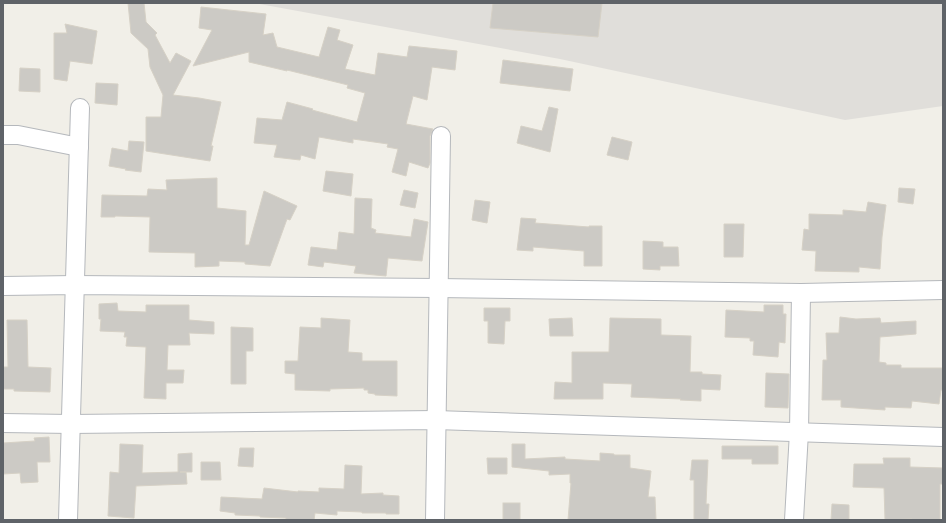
<svg xmlns="http://www.w3.org/2000/svg" width="946" height="523" font-family="'Fira Sans',sans-serif">
<style>
.industrial{fill:#e0deda}
.building{fill:#cccac5;stroke:#d6d1c6}
.lines{fill:none;stroke-linecap:round;stroke-linejoin:round}
.minor-casing{stroke:#b5b8bc;stroke-width:20}
.minor{stroke:#fff;stroke-width:18}
</style>
<rect width="100%" height="100%" fill="#f1efe8"/>
<!-- industrial -->
<path class="industrial" d="M 254,3 L 943,3 L 943,106 L 845,120 L 560,59 Z"/>
<!-- building -->
<g class="building">
<path d="M 128,3 L 144,3 L 146,22 L 157,33 L 155,35 L 170,63 L 176,53 L 191,61 L 173,95 L 199,98 L 221,102 L 211,146 L 213,146 L 210,161 L 146,151 L 146,117 L 161,117 L 163,95 L 150,67 L 148,49 L 131,33 Z"/>
<path d="M 493,3 L 602,3 L 598,37 L 490,28 Z"/>
<path d="M 201,7 L 266,14 L 263,35 L 273,33 L 277,47 L 319,57 L 328,27 L 340,30 L 337,40 L 353,45 L 345,69 L 375,75 L 378,53 L 407,57 L 409,46 L 457,51 L 455,70 L 432,67 L 427,100 L 413,96 L 406,124 L 433,129 L 430,136 L 430,163 L 428,168 L 409,162 L 406,176 L 392,172 L 398,149 L 387,147 L 388,144 L 353,139 L 353,143 L 319,137 L 315,159 L 301,155 L 300,160 L 274,157 L 277,145 L 254,143 L 257,118 L 282,120 L 287,102 L 313,109 L 312,110 L 357,122 L 365,93 L 347,88 L 348,85 L 287,70 L 287,71 L 249,62 L 249,52 L 193,66 L 212,30 L 199,28 Z"/>
<path d="M 65,24 L 97,31 L 92,64 L 70,61 L 67,81 L 54,79 L 54,33 L 67,33 Z"/>
<path d="M 503,60 L 573,69 L 570,91 L 500,83 Z"/>
<path d="M 20,68 L 40,69 L 40,92 L 19,91 Z"/>
<path d="M 96,83 L 118,84 L 117,105 L 95,103 Z"/>
<path d="M 549,107 L 558,109 L 550,152 L 517,143 L 521,126 L 542,131 Z"/>
<path d="M 612,137 L 632,142 L 628,160 L 607,155 Z"/>
<path d="M 129,141 L 144,142 L 141,172 L 125,170 L 126,169 L 109,166 L 112,148 L 128,151 Z"/>
<path d="M 326,171 L 353,174 L 351,196 L 323,191 Z"/>
<path d="M 217,178 L 217,208 L 246,211 L 245,245 L 249,245 L 264,191 L 297,206 L 290,220 L 287,219 L 270,266 L 245,264 L 245,262 L 219,261 L 219,266 L 195,267 L 195,253 L 149,252 L 150,217 L 115,216 L 115,217 L 101,217 L 102,195 L 147,196 L 148,189 L 167,190 L 166,180 Z"/>
<path d="M 899,188 L 915,189 L 913,204 L 898,202 Z"/>
<path d="M 404,190 L 418,193 L 415,208 L 400,205 Z"/>
<path d="M 355,198 L 372,199 L 371,228 L 376,230 L 375,233 L 411,237 L 414,219 L 428,222 L 422,261 L 388,258 L 386,276 L 354,273 L 356,266 L 324,262 L 323,267 L 308,265 L 311,247 L 337,250 L 339,232 L 354,234 Z"/>
<path d="M 475,200 L 490,202 L 487,223 L 472,220 Z"/>
<path d="M 868,202 L 886,205 L 882,237 L 880,269 L 859,267 L 859,272 L 815,271 L 816,251 L 802,250 L 804,229 L 809,230 L 809,214 L 843,215 L 843,210 L 866,212 Z"/>
<path d="M 521,218 L 536,219 L 535,223 L 589,227 L 589,226 L 602,226 L 602,266 L 584,266 L 584,251 L 533,247 L 533,251 L 517,250 Z"/>
<path d="M 724,224 L 744,224 L 743,257 L 724,257 Z"/>
<path d="M 643,241 L 663,242 L 663,247 L 678,247 L 679,266 L 660,266 L 660,270 L 643,269 Z"/>
<path d="M 117,303 L 118,311 L 146,312 L 146,305 L 189,305 L 189,320 L 214,322 L 214,334 L 189,333 L 190,345 L 168,345 L 167,370 L 184,370 L 183,383 L 166,383 L 166,399 L 144,398 L 146,347 L 126,346 L 127,337 L 124,337 L 125,332 L 100,331 L 101,319 L 99,319 L 99,304 Z"/>
<path d="M 764,305 L 783,305 L 783,314 L 786,314 L 785,343 L 779,342 L 778,357 L 753,355 L 754,341 L 750,341 L 750,338 L 725,337 L 726,310 L 764,312 Z"/>
<path d="M 484,308 L 510,308 L 510,321 L 505,321 L 504,344 L 488,343 L 488,321 L 484,321 Z"/>
<path d="M 840,317 L 856,319 L 880,318 L 881,323 L 916,321 L 916,334 L 880,337 L 879,362 L 886,363 L 886,365 L 901,365 L 901,368 L 943,368 L 943,390 L 941,390 L 939,404 L 912,401 L 911,408 L 885,407 L 885,410 L 841,407 L 841,400 L 822,400 L 823,360 L 827,360 L 826,333 L 839,333 Z"/>
<path d="M 321,318 L 350,320 L 348,352 L 362,353 L 362,361 L 397,361 L 397,396 L 375,395 L 375,394 L 368,393 L 368,390 L 364,390 L 364,388 L 330,389 L 330,391 L 295,390 L 295,374 L 285,373 L 285,361 L 298,361 L 300,327 L 321,328 Z"/>
<path d="M 572,318 L 573,336 L 550,336 L 549,319 Z"/>
<path d="M 610,318 L 661,319 L 661,335 L 691,336 L 690,372 L 702,372 L 702,374 L 721,375 L 720,390 L 701,389 L 701,401 L 680,400 L 681,399 L 631,397 L 632,384 L 603,383 L 603,399 L 554,399 L 555,382 L 572,383 L 572,352 L 609,352 Z"/>
<path d="M 7,320 L 27,320 L 28,367 L 51,368 L 50,392 L 14,391 L 14,389 L 3,389 L 3,367 L 8,367 Z"/>
<path d="M 231,327 L 253,328 L 253,351 L 246,351 L 246,384 L 231,384 Z"/>
<path d="M 766,373 L 789,374 L 788,408 L 765,407 Z"/>
<path d="M 49,437 L 50,462 L 37,462 L 38,482 L 21,483 L 20,473 L 3,474 L 3,443 L 35,441 L 34,438 Z"/>
<path d="M 120,444 L 143,445 L 142,473 L 178,472 L 178,454 L 192,453 L 192,472 L 180,472 L 186,472 L 187,484 L 136,486 L 134,518 L 108,516 L 110,472 L 119,473 Z"/>
<path d="M 512,444 L 525,444 L 525,459 L 565,457 L 565,459 L 600,461 L 600,453 L 614,454 L 614,455 L 630,455 L 630,468 L 651,471 L 648,497 L 655,497 L 656,520 L 568,520 L 571,483 L 570,483 L 570,474 L 549,475 L 549,471 L 512,467 Z"/>
<path d="M 722,446 L 778,446 L 778,464 L 752,464 L 752,459 L 722,459 Z"/>
<path d="M 240,448 L 254,448 L 253,467 L 238,466 Z"/>
<path d="M 487,458 L 507,458 L 507,474 L 488,474 Z"/>
<path d="M 883,458 L 910,458 L 910,467 L 943,468 L 943,484 L 940,484 L 940,520 L 912,520 L 912,519 L 885,520 L 884,488 L 853,487 L 854,464 L 884,464 Z"/>
<path d="M 692,460 L 708,460 L 706,504 L 709,504 L 708,520 L 694,520 L 694,480 L 690,480 Z"/>
<path d="M 201,462 L 220,462 L 221,480 L 201,480 Z"/>
<path d="M 345,465 L 362,466 L 361,494 L 383,493 L 383,495 L 399,496 L 399,514 L 386,514 L 386,513 L 362,513 L 362,512 L 337,511 L 337,515 L 315,513 L 314,520 L 286,520 L 286,518 L 260,517 L 260,516 L 235,515 L 235,513 L 220,511 L 221,497 L 262,499 L 264,488 L 298,492 L 298,491 L 319,492 L 319,488 L 344,489 Z"/>
<rect x="503" y="503" width="17" height="17"/>
<path d="M 832,504 L 849,505 L 849,520 L 831,520 Z"/>
</g>
<g class="lines">
<!-- minor casing -->
<g class="minor-casing">
<g id="minor">
<path d="M 3,135 L 18,135 L 79,147"/>
<path d="M 3,286 L 75,285 L 438,288 L 801,293 L 943,290"/>
<path d="M 3,423 L 71,424 L 436,420 L 943,437"/>
<path d="M 68,520 L 80,108"/>
<path d="M 435,520 L 441,136"/>
<path d="M 794,520 L 799,432 L 801,293"/>
</g>
</g>
<!-- minor -->
<use href="#minor" class="minor"/>
</g>
<!-- border -->
<rect width="946" height="523" fill="none" stroke="#5f6368" stroke-width="8"/>
</svg>
